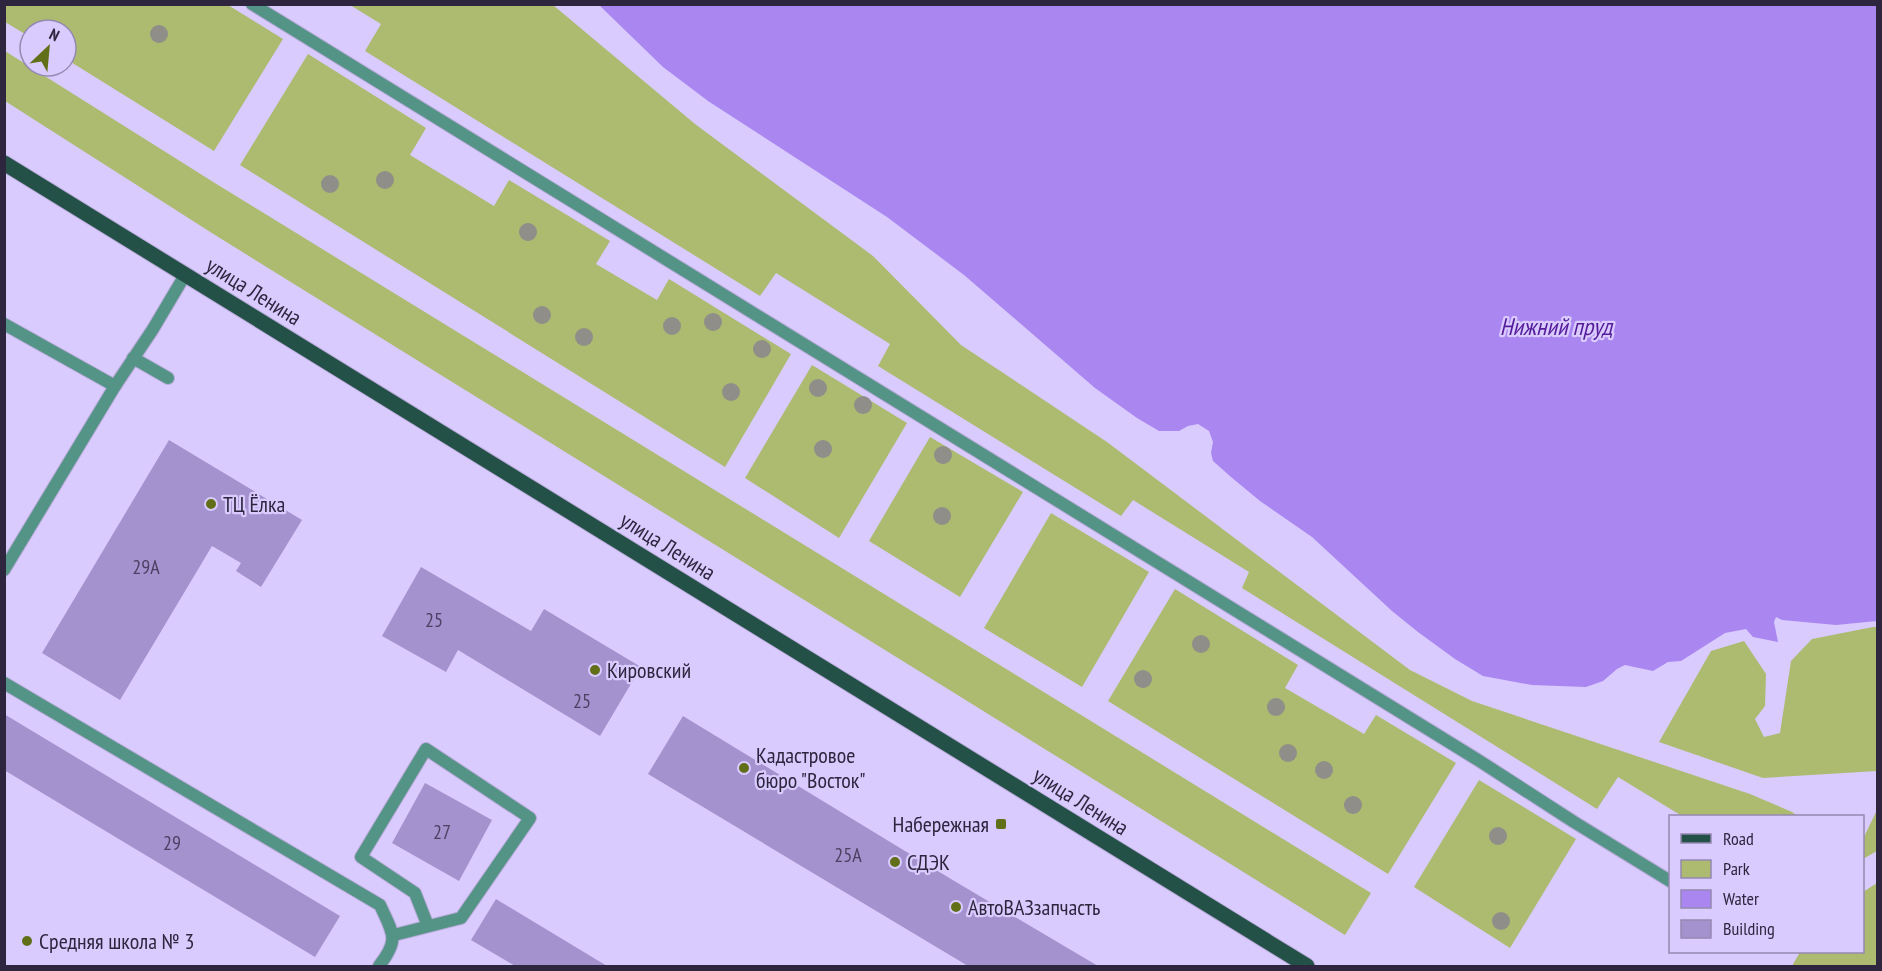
<svg xmlns="http://www.w3.org/2000/svg" width="1882" height="971" font-family="'PT Sans Narrow',sans-serif">
<style>
.green{fill:#acbb70}
.water{fill:#aa86f1}
.building{fill:#a492ce}
.lines{fill:none;stroke-linecap:round;stroke-linejoin:round}
.lane-casing{stroke:#b7aad8;stroke-width:14}
.street-casing{stroke:#b7aad8;stroke-width:14}
.primary-casing{stroke:#b7aad8;stroke-width:17}
.lane{stroke:#549486;stroke-width:12}
.street{stroke:#549486;stroke-width:12}
.primary{stroke:#235047;stroke-width:15}
.tree{fill:#8f8e89}
.poi-dot{fill:#626f19;stroke:#d9cbfe;stroke-width:2}
.labels{text-anchor:middle;dominant-baseline:central;stroke-width:4.5;stroke-linejoin:round;paint-order:stroke}
.number-label{font-size:20px;fill:#4b4162}
.street-label{font-size:22px;fill:#2d263e;stroke:#d9cbfe}
.poi-label{font-size:22px;fill:#2d263e;stroke:#d9cbfe;text-anchor:start}
.water-label{font-size:24px;font-style:italic;fill:#561d9b;stroke:#d9cbfe}
</style>
<rect width="100%" height="100%" fill="#d9cbfe"/>
<!-- green -->
<g class="green">
<path d="M 4,5 L 228,5 L 283,39 L 214,151 L 66,59 L 66,30 L 30,30 L 30,37 L 5,22 Z"/>
<path d="M 350,5 L 553,5 L 695,124 L 873,256 L 961,345 L 1107,442 L 1410,670 L 1472,701 L 1750,794 L 1792,812 L 1798,816 L 1682,816 L 1618,777 L 1597,809 L 1242,588 L 1249,572 L 1133,500 L 1121,516 L 878,366 L 890,344 L 776,273 L 760,296 L 365,51 L 381,24 Z"/>
<path d="M 5,51 L 218,185 L 1371,893 L 1345,935 L 215,235 L 5,101 Z"/>
<path d="M 308,54 L 426,128 L 410,155 L 494,206 L 509,180 L 610,241 L 596,264 L 657,300 L 669,279 L 791,354 L 725,467 L 240,165 Z"/>
<path d="M 812,365 L 907,423 L 839,538 L 745,478 Z"/>
<path d="M 930,437 L 1023,492 L 960,597 L 869,541 Z"/>
<path d="M 1051,513 L 1149,572 L 1082,687 L 984,628 Z"/>
<path d="M 1175,589 L 1298,665 L 1285,688 L 1364,734 L 1376,715 L 1456,763 L 1388,874 L 1108,701 Z"/>
<path d="M 1873,627 L 1878,627 L 1877,771 L 1763,778 L 1659,742 L 1711,651 L 1744,641 L 1766,674 L 1765,706 L 1755,719 L 1764,737 L 1780,733 L 1791,661 L 1812,639 Z"/>
<path d="M 1479,780 L 1576,839 L 1510,948 L 1414,887 Z"/>
<path d="M 1877,810 L 1877,851 L 1863,859 L 1863,839 Z"/>
<path d="M 1877,883 L 1877,966 L 1792,966 L 1800,952 L 1862,952 L 1863,892 Z"/>
</g>
<!-- water -->
<path class="water" d="M 599,5 L 1877,5 L 1877,621 L 1836,625 L 1782,620 L 1776,617 L 1774,622 L 1778,642 L 1753,637 L 1746,629 L 1725,633 L 1681,661 L 1668,662 L 1653,671 L 1625,665 L 1617,669 L 1603,681 L 1586,687 L 1532,685 L 1483,676 L 1455,659 L 1418,632 L 1392,611 L 1312,537 L 1260,501 L 1231,477 L 1213,461 L 1211,453 L 1213,442 L 1209,431 L 1198,424 L 1188,426 L 1179,431 L 1159,431 L 1137,418 L 1095,388 L 964,275 L 887,217 L 708,101 L 663,67 Z"/>
<!-- building -->
<g class="building">
<path d="M 169,440 L 302,520 L 261,587 L 236,571 L 241,563 L 212,546 L 120,700 L 42,653 Z"/>
<path d="M 421,567 L 531,631 L 544,609 L 641,667 L 600,736 L 458,650 L 446,672 L 382,636 Z"/>
<path d="M 4,714 L 340,916 L 315,957 L 4,770 Z"/>
<path d="M 683,716 L 951,879 L 1098,966 L 968,966 L 648,774 Z"/>
<path d="M 425,783 L 492,820 L 459,881 L 392,843 Z"/>
<path d="M 496,899 L 607,966 L 515,966 L 471,940 Z"/>
</g>
<g class="lines">
<!-- lane casing -->
<g class="lane-casing">
<g id="lane">
<path d="M 4,324 L 115,386"/>
<path d="M 133,358 L 168,378"/>
<path d="M 394,935 L 461,918 L 530,818 L 426,749 L 361,857 L 415,893 L 428,926"/>
</g>
</g>
<!-- street casing -->
<g class="street-casing">
<g id="street">
<path d="M 252,4 L 1478,760 L 1574,822 L 1670,881"/>
<path d="M 4,570 L 115,386 L 153,329 L 185,275"/>
<path d="M 4,683 L 380,905 C 393,934 400,939 379,966"/>
</g>
</g>
<!-- primary casing -->
<g class="primary-casing">
<path id="primary" d="M 4,163 L 1307,966"/>
</g>
<!-- lane -->
<use href="#lane" class="lane"/>
<!-- street -->
<use href="#street" class="street"/>
<!-- primary -->
<use href="#primary" class="primary"/>
</g>
<!-- trees -->
<g class="tree">
<circle cx="159" cy="34" r="9"/>
<circle cx="385" cy="180" r="9"/>
<circle cx="330" cy="184" r="9"/>
<circle cx="528" cy="232" r="9"/>
<circle cx="542" cy="315" r="9"/>
<circle cx="713" cy="322" r="9"/>
<circle cx="672" cy="326" r="9"/>
<circle cx="584" cy="337" r="9"/>
<circle cx="762" cy="349" r="9"/>
<circle cx="818" cy="388" r="9"/>
<circle cx="731" cy="392" r="9"/>
<circle cx="863" cy="405" r="9"/>
<circle cx="823" cy="449" r="9"/>
<circle cx="943" cy="455" r="9"/>
<circle cx="942" cy="516" r="9"/>
<circle cx="1201" cy="644" r="9"/>
<circle cx="1143" cy="679" r="9"/>
<circle cx="1276" cy="707" r="9"/>
<circle cx="1288" cy="753" r="9"/>
<circle cx="1324" cy="770" r="9"/>
<circle cx="1353" cy="805" r="9"/>
<circle cx="1498" cy="836" r="9"/>
<circle cx="1501" cy="921" r="9"/>
</g>
<!-- markers -->
<g class="poi-dot">
<circle cx="211" cy="504" r="6"/>
<circle cx="595" cy="670" r="6"/>
<circle cx="744" cy="768" r="6"/>
<rect x="995" y="818" width="12" height="12" rx="3"/>
<circle cx="895" cy="862" r="6"/>
<circle cx="956" cy="907" r="6"/>
<circle cx="27" cy="941" r="6"/>
</g>
<g class="labels">
<!-- number labels -->
<g class="number-label">
<text x="146" y="567">29А</text>
<text x="434" y="620">25</text>
<text x="582" y="701">25</text>
<text x="442" y="832">27</text>
<text x="172" y="843">29</text>
<text x="848" y="855">25А</text>
</g>
<!-- street labels -->
<g class="street-label">
<text transform="translate(254 291) rotate(32)">улица Ленина</text>
<text transform="translate(668 546) rotate(32)">улица Ленина</text>
<text transform="translate(1081 801) rotate(32)">улица Ленина</text>
</g>
<!-- poi labels -->
<g class="poi-label">
<text x="223" y="504">ТЦ Ёлка</text>
<text x="607" y="670">Кировский</text>
<text x="756" y="755">Кадастровое<tspan x="756" dy="25">бюро "Восток"</tspan></text>
<text x="989" y="824" text-anchor="end">Набережная</text>
<text x="907" y="862">СДЭК</text>
<text x="968" y="907">АвтоВАЗзапчасть</text>
<text x="39" y="941">Средняя школа № 3</text>
</g>
<!-- water labels -->
<g class="water-label">
<text x="1556" y="326">Нижний пруд</text>
</g>
</g>
<!-- border -->
<rect width="1882" height="971" fill="none" stroke="#2d263e" stroke-width="12"/>
<!-- legend -->
<rect x="1669" y="815" width="195" height="138" fill="#d9cbfe" stroke="#9489b1" stroke-width="1.5"/>
<rect x="1681" y="834" width="30" height="9" fill="#235047" stroke="#9489b1" stroke-width="1.5"/>
<text x="1723" y="845" font-size="18" fill="#2d263e">Road</text>
<rect x="1681" y="860" width="30" height="18" fill="#acbb70" stroke="#9489b1" stroke-width="1.5"/>
<text x="1723" y="875" font-size="18" fill="#2d263e">Park</text>
<rect x="1681" y="890" width="30" height="18" fill="#aa86f1" stroke="#9489b1" stroke-width="1.5"/>
<text x="1723" y="905" font-size="18" fill="#2d263e">Water</text>
<rect x="1681" y="920" width="30" height="18" fill="#a492ce" stroke="#9489b1" stroke-width="1.5"/>
<text x="1723" y="935" font-size="18" fill="#2d263e">Building</text>
<!-- north arrow -->
<g transform="translate(48 48) rotate(26)"><circle r="28" fill="#d9cbfe" stroke="#9489b1" stroke-width="1.5"/>
<path d="M0-4.5L10 22L0 15L-10 22Z" fill="#626f19"/>
<text y="-9" font-size="16" font-weight="bold" text-anchor="middle" fill="#2d263e">N</text>
</g>
</svg>
